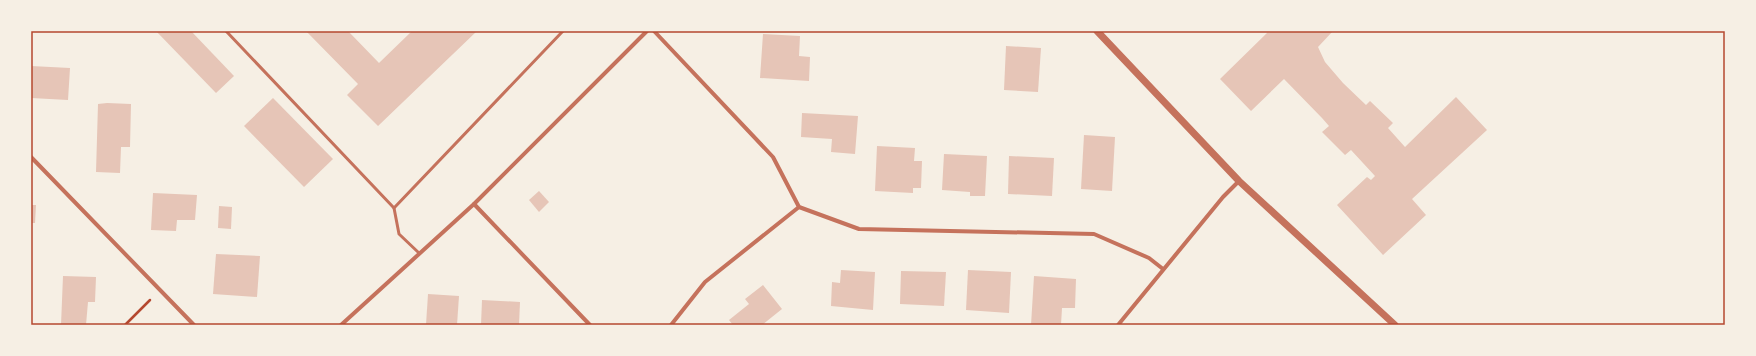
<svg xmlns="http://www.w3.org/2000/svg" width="1756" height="356" font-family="Ubuntu,sans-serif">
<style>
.building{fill:#e6c5b7}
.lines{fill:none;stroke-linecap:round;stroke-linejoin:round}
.path{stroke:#b5482f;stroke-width:2.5}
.service{stroke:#c5725c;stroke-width:3}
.minor{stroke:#c5725c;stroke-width:4}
.tertiary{stroke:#c5725c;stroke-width:7}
.neatline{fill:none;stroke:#b5482f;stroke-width:1.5}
</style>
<rect width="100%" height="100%" fill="#f6efe4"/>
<!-- building -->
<g class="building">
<path d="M 156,31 L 191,31 L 234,76 L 216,93 Z"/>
<path d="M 306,31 L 351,31 L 349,32 L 379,63 L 412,31 L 477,31 L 378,126 L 347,95 L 358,84 Z"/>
<path d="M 1271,31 L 1333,31 L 1318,47 L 1325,62 L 1343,83 L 1366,105 L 1370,101 L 1393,123 L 1388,128 L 1405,147 L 1456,97 L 1487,130 L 1412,199 L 1426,215 L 1383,255 L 1337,205 L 1367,177 L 1371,180 L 1375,176 L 1351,150 L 1345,155 L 1322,132 L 1329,126 L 1322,118 L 1284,79 L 1251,111 L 1220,79 L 1268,32 L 1269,33 Z"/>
<path d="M 763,34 L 800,36 L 799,56 L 810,57 L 809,81 L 760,78 Z"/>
<path d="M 1006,46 L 1041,48 L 1038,92 L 1004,90 Z"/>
<path d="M 31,66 L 70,68 L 68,100 L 31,98 Z"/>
<path d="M 273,98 L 333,159 L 304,187 L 244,126 Z"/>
<path d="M 107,103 L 131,104 L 130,147 L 121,147 L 120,173 L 96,172 L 98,104 Z"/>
<path d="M 802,113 L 858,116 L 855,154 L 831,152 L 832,139 L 801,137 Z"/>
<path d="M 1084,135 L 1115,137 L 1112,191 L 1081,189 Z"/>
<path d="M 877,146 L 915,148 L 914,161 L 922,161 L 921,188 L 913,188 L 913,193 L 875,191 Z"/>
<path d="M 944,154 L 987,156 L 985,196 L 970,196 L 970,192 L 942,190 Z"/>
<path d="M 1009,156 L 1054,158 L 1052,196 L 1008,194 Z"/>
<path d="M 539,191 L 549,202 L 539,212 L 529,200 Z"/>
<path d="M 153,193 L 197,195 L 195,220 L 177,220 L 176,231 L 151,230 Z"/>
<path d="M 31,205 L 36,205 L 35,223 L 31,223 Z"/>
<path d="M 219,206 L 232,207 L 231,229 L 218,228 Z"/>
<path d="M 216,254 L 260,256 L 257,297 L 213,294 Z"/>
<path d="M 841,270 L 875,272 L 873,310 L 831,306 L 832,282 L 840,283 Z"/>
<path d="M 968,270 L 1011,272 L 1009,313 L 966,310 Z"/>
<path d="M 901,271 L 946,272 L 944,306 L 900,304 Z"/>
<path d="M 63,276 L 96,277 L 95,302 L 88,302 L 86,325 L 61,325 Z"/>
<path d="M 1034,276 L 1076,279 L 1075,308 L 1062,308 L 1061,325 L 1031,325 Z"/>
<path d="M 763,285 L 782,309 L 762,325 L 733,325 L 729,320 L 749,304 L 745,299 Z"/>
<path d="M 428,294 L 459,296 L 457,325 L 426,325 Z"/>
<path d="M 482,300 L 520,302 L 519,325 L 481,325 Z"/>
</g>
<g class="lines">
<!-- path -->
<path class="path" d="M 125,325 L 150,300"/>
<!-- service -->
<g class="service">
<path d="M 226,31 L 394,208 L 399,234 L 419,253"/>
<path d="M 394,208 L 563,31"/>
</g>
<!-- minor -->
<g class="minor">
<path d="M 654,31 L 773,157 L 799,207 L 859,229 L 1094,234 L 1149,258 L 1163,269"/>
<path d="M 31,157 L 194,325"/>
<path d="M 474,204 L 590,325"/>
<path d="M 341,325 L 474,204 L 647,31"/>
<path d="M 671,325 L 705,282 L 799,207"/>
<path d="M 1118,325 L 1223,197 L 1239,181"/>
</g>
<!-- tertiary -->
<path class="tertiary" d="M 1097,31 L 1239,181 L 1395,325"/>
</g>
<!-- border -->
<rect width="1756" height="356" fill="none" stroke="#f6efe4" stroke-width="64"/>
<rect x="32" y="32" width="1692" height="292" class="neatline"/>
</svg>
